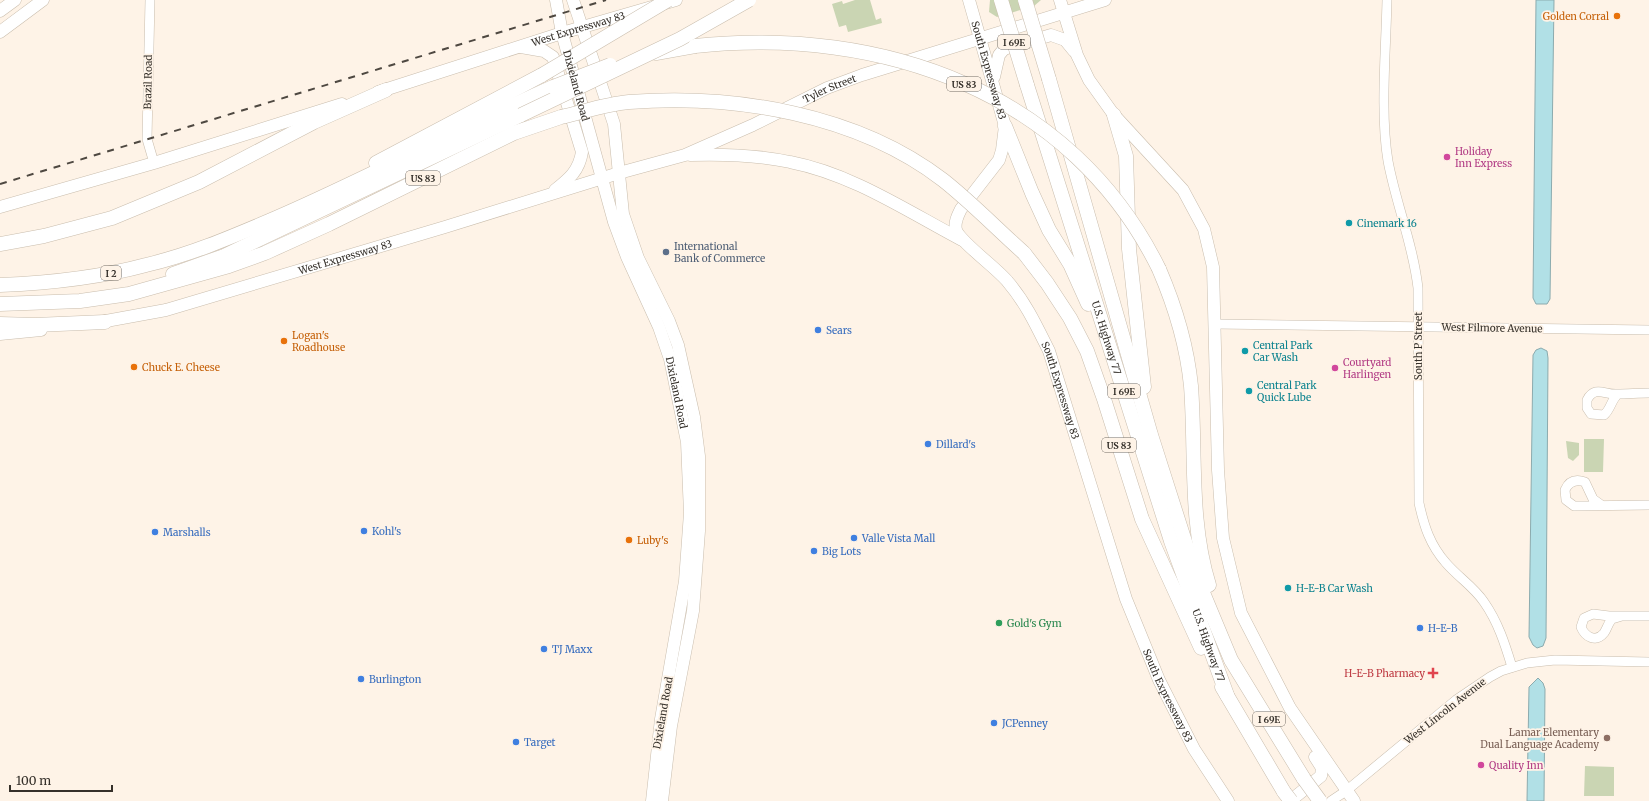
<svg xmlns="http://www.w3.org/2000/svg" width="1649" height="801" font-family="Merriweather,serif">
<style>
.green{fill:#cad5b3}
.water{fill:#b1e0e6;stroke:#8cabae}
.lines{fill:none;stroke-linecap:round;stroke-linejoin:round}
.minor-casing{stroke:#c9bdad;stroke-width:10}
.major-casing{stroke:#c9bdad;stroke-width:13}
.highway-casing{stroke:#c9bdad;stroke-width:15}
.minor{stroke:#fff;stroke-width:9}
.major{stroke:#fff;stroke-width:12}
.highway{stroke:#fff;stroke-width:14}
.rail{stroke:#4e4841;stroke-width:2;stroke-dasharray:7 7;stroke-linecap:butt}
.highway-bridge-casing{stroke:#c9bdad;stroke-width:15;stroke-linecap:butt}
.highway-bridge{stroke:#fff;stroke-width:14}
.food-dot{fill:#e8710a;stroke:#fef3e7;stroke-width:1.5}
.hotel-dot{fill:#d1479c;stroke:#fef3e7;stroke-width:1.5}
.culture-dot{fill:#0f9aa8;stroke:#fef3e7;stroke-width:1.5}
.service-dot{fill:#5c6f8a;stroke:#fef3e7;stroke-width:1.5}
.shop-dot{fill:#3f7fe0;stroke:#fef3e7;stroke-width:1.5}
.leisure-dot{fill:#2e9e5b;stroke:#fef3e7;stroke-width:1.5}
.health-dot{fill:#e0444e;stroke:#fef3e7;stroke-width:1.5}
.education-dot{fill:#8d6e63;stroke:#fef3e7;stroke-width:1.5}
.labels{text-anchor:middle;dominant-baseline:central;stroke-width:3.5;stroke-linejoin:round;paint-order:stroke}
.shield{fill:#fef3e7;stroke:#716a63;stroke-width:1}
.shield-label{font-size:9px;font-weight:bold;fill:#35302a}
.food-label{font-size:10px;fill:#c56008;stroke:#fef3e7;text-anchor:start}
.street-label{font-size:10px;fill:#35302a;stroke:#fef3e7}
.hotel-label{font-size:10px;fill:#b23c85;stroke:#fef3e7;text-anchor:start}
.culture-label{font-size:10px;fill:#0d838f;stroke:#fef3e7;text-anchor:start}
.service-label{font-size:10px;fill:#4e5e75;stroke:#fef3e7;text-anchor:start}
.shop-label{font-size:10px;fill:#366cbe;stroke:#fef3e7;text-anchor:start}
.leisure-label{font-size:10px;fill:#27864d;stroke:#fef3e7;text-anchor:start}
.health-label{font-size:10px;fill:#be3a42;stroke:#fef3e7;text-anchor:end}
.education-label{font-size:10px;fill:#785e54;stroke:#fef3e7;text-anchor:end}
</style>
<rect width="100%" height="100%" fill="#fef3e7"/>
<!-- green -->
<g class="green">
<path d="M 855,0 L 870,0 L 876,20 L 881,18 L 882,23 L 848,32 L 846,25 L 839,27 L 832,4 L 842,1 L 843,4 Z"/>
<path d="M 990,0 L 1041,0 L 1034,6 L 997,17 L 989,12 Z"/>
<path d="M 1584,439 L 1604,439 L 1603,472 L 1584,472 Z"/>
<path d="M 1566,441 L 1579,443 L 1579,455 L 1573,461 L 1568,458 Z"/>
<path d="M 1585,766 L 1614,767 L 1614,796 L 1584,796 Z"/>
</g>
<!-- water -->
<g class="water">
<path d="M 1536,0 L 1554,0 L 1550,299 L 1547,304 L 1536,304 L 1533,298 Z"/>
<path d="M 1541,348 L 1547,351 L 1548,358 L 1546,638 L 1543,646 L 1537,648 L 1533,645 L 1529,637 L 1533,355 L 1536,350 Z"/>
<path d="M 1538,678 L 1543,683 L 1545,689 L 1544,801 L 1527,801 L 1529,687 Z"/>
</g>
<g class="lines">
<!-- minor casing -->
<g class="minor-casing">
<g id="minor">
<path d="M 150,0 L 147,139 L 154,163"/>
<path d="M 1387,0 C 1386,50 1380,113 1388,161 C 1396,204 1413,244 1418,288 L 1419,503 C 1424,526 1430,545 1446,563 C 1458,577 1474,587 1484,602 C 1498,622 1505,644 1512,667"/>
<path d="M 1215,324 L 1649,330"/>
<path d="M 1618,394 C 1611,400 1611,409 1604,415 L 1591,414 L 1587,408 L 1587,400 C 1595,385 1605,395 1617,394 C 1628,394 1638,393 1649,393"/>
<path d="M 1600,504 L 1593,499 L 1585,482 C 1576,479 1569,481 1565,490 L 1566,500 L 1574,506 L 1649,505"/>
<path d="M 1622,616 L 1612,619 C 1608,623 1607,629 1604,633 C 1596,643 1585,637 1581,627 L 1584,618 L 1593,614 L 1609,616 L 1649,616"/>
<path d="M 1331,801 L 1346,791 L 1456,700 L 1490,677 L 1501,671 L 1527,663 L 1555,660 L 1649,662"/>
</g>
</g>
<!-- major casing -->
<g class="major-casing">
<g id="major">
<path id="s1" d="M 556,0 L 562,33 L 614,222 L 627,257 L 659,327 L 670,359 L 687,442 L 690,513 L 685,581 L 661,719 L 652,801"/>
<path d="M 573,0 L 614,124 L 623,214 L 638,258 L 669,321 L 678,345 L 694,417 L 699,456 L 699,531 L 693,611 L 671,726 L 662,801"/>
<path id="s2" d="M 969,0 L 1005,126 L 1002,150 L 999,160 L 961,209 C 958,215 954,222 956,230 C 960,242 998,269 1008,282 C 1026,303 1037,327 1049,351 L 1126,599 L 1159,680 L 1194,749 L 1228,801"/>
<path d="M 1060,0 L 1077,55 L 1089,80 L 1114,115 L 1183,190 L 1204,229 L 1213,267 L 1218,470 L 1223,538 L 1241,613 L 1290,708 L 1354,801"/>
<path d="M 0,11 L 15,0"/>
<path d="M 0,32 L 43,0"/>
<path d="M 521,47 L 544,51 L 553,57 L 582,152 C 579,171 569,179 555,190"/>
<path d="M 994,77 L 999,55 L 1004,49 L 1051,35 L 1065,40 L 1074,51"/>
<path id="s3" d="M 378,92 L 562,33 L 676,0"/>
<path d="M 690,155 C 724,154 758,155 790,162 C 852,174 907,211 962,240"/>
<path d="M 0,207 L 154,163 L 342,104"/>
<path id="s4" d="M 95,323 L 166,310 L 445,227 L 619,173 L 685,155 L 753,125 L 827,88 L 862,75 L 1105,0"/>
<path d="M 0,334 L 41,330"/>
<path d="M 1290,801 L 1321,776 L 1322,768 L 1315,757"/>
</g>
</g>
<!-- highway casing -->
<g class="highway-casing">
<g id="highway">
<path d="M 656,53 L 695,46"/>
<path d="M 1049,79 L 1151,435 L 1196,576 L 1231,660 L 1304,779"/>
<path id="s5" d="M 1027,85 L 1171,541 L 1227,695"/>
<path d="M 1114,115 L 1126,156 L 1129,249 L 1144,387"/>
<path d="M 1005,126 L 1032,193 L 1049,230 L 1070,264 L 1088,304"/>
<path d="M 376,163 L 542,75"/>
<path d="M 0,244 L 44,236 L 112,218 L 199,182 L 314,122 L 386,90"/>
<path d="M 1024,253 L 1047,283 L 1070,318 L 1087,351 L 1104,399 L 1142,519 L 1201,648"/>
<path d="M 1159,269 C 1175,306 1187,346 1191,386 C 1196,452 1189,521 1209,585"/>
<path d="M 173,274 L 224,256 L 521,115"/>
<path d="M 0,285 C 49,283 98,278 146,265 C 189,255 229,238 269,221 C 365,180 457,130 553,87"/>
<path d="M 0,304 L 80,301 L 129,294 L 229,266 L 265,253 L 329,224 L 514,133 L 561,117"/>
<path d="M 0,324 L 35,325 L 105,322"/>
<path d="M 1222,687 L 1284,792"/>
</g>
</g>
<!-- minor -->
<use href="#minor" class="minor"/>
<!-- major -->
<use href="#major" class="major"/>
<!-- highway -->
<use href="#highway" class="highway"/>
<!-- rail -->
<path class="rail" d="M 0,184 L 606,0"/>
<!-- highway-bridge casing -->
<g class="highway-bridge-casing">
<g id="highway-bridge">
<path d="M 1001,0 L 1027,85"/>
<path d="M 1025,0 L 1049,79"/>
<path d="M 695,46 C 882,26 1072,92 1159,269"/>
<path d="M 542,75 L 668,0"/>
<path d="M 553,87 L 610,65"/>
<path d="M 521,115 L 680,39 L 749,0"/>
<path d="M 561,117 C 583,112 606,104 629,102 C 735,94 857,114 943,180 C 971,202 997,229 1024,253"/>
<path d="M 1304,779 L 1320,801"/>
<path d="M 1284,792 L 1291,801"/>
</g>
</g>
<!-- highway-bridge -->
<use href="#highway-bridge" class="highway-bridge"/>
</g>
<!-- markers -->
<g class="food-dot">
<circle cx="1617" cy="16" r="4"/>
<circle cx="284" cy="341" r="4"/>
<circle cx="134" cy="367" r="4"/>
<circle cx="629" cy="540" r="4"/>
</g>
<g class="hotel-dot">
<circle cx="1447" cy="157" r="4"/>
<circle cx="1335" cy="368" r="4"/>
<circle cx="1481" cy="765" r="4"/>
</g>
<g class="culture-dot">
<circle cx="1349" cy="223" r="4"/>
<circle cx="1245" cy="351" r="4"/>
<circle cx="1249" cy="391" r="4"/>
<circle cx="1288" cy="588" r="4"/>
</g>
<circle class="service-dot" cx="666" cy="252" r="4"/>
<g class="shop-dot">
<circle cx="818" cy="330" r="4"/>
<circle cx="928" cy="444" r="4"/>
<circle cx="364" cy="531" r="4"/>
<circle cx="155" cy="532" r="4"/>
<circle cx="854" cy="538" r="4"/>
<circle cx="814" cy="551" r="4"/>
<circle cx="1420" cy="628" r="4"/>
<circle cx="544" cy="649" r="4"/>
<circle cx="361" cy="679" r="4"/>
<circle cx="994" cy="723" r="4"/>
<circle cx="516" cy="742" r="4"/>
</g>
<circle class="leisure-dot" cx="999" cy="623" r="4"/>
<path class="health-dot" d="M1431 667h4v4h4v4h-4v4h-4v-4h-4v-4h4z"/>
<circle class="education-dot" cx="1607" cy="738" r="4"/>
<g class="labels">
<!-- shield labels -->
<g class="shield">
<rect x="998" y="35" width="32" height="14" rx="3"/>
<rect x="947" y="77" width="34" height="14" rx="3"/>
<rect x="406" y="171" width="34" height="14" rx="3"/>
<rect x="101" y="266" width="20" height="14" rx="3"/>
<rect x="1108" y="384" width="32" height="14" rx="3"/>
<rect x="1102" y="438" width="34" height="14" rx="3"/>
<rect x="1253" y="712" width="32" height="14" rx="3"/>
</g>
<g class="shield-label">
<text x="1014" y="42">I 69E</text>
<text x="964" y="84">US 83</text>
<text x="423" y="178">US 83</text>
<text x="111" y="273">I 2</text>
<text x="1124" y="391">I 69E</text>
<text x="1119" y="445">US 83</text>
<text x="1269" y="719">I 69E</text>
</g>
<!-- food labels -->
<g class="food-label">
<text x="1609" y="16" text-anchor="end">Golden Corral</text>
<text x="292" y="335">Logan's<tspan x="292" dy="12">Roadhouse</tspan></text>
<text x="142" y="367">Chuck E. Cheese</text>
<text x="637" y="540">Luby's</text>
</g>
<!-- street labels -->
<g class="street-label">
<text stroke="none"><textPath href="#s3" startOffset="210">West Expressway 83</textPath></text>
<text stroke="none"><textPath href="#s2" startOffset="73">South Expressway 83</textPath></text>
<text transform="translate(148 82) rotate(-89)">Brazil Road</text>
<text stroke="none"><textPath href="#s1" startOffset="88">Dixieland Road</textPath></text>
<text stroke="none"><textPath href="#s4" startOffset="773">Tyler Street</textPath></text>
<text stroke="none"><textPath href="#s4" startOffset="259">West Expressway 83</textPath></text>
<text transform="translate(1492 328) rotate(1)">West Filmore Avenue</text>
<text stroke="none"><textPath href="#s5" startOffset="265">U.S. Highway 77</textPath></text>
<text transform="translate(1418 346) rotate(-90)">South P Street</text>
<text stroke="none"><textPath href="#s2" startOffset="445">South Expressway 83</textPath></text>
<text stroke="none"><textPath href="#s1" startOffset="412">Dixieland Road</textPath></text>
<text stroke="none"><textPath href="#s5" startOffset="589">U.S. Highway 77</textPath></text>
<text stroke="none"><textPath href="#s2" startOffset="769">South Expressway 83</textPath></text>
<text transform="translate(1445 711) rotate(-38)">West Lincoln Avenue</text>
<text transform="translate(663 713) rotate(-80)">Dixieland Road</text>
</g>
<!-- hotel labels -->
<g class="hotel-label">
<text x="1455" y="151">Holiday<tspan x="1455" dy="12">Inn Express</tspan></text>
<text x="1343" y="362">Courtyard<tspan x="1343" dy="12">Harlingen</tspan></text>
<text x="1489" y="765">Quality Inn</text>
</g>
<!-- culture labels -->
<g class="culture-label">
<text x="1357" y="223">Cinemark 16</text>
<text x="1253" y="345">Central Park<tspan x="1253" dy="12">Car Wash</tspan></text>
<text x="1257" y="385">Central Park<tspan x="1257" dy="12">Quick Lube</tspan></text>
<text x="1296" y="588">H-E-B Car Wash</text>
</g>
<!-- service labels -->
<g class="service-label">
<text x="674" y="246">International<tspan x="674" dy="12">Bank of Commerce</tspan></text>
</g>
<!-- shop labels -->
<g class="shop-label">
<text x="826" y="330">Sears</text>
<text x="936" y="444">Dillard's</text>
<text x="372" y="531">Kohl's</text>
<text x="163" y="532">Marshalls</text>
<text x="862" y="538">Valle Vista Mall</text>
<text x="822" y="551">Big Lots</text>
<text x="1428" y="628">H-E-B</text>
<text x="552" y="649">TJ Maxx</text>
<text x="369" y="679">Burlington</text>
<text x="1002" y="723">JCPenney</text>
<text x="524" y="742">Target</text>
</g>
<!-- leisure labels -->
<g class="leisure-label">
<text x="1007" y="623">Gold's Gym</text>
</g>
<!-- health labels -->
<g class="health-label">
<text x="1425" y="673">H-E-B Pharmacy</text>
</g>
<!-- education labels -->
<g class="education-label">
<text x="1599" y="732">Lamar Elementary<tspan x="1599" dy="12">Dual Language Academy</tspan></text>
</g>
</g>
<!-- scale -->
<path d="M10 785v6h102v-6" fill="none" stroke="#35302a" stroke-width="2"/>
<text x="16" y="785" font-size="12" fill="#35302a" stroke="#fef3e7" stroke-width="3" paint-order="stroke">100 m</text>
</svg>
